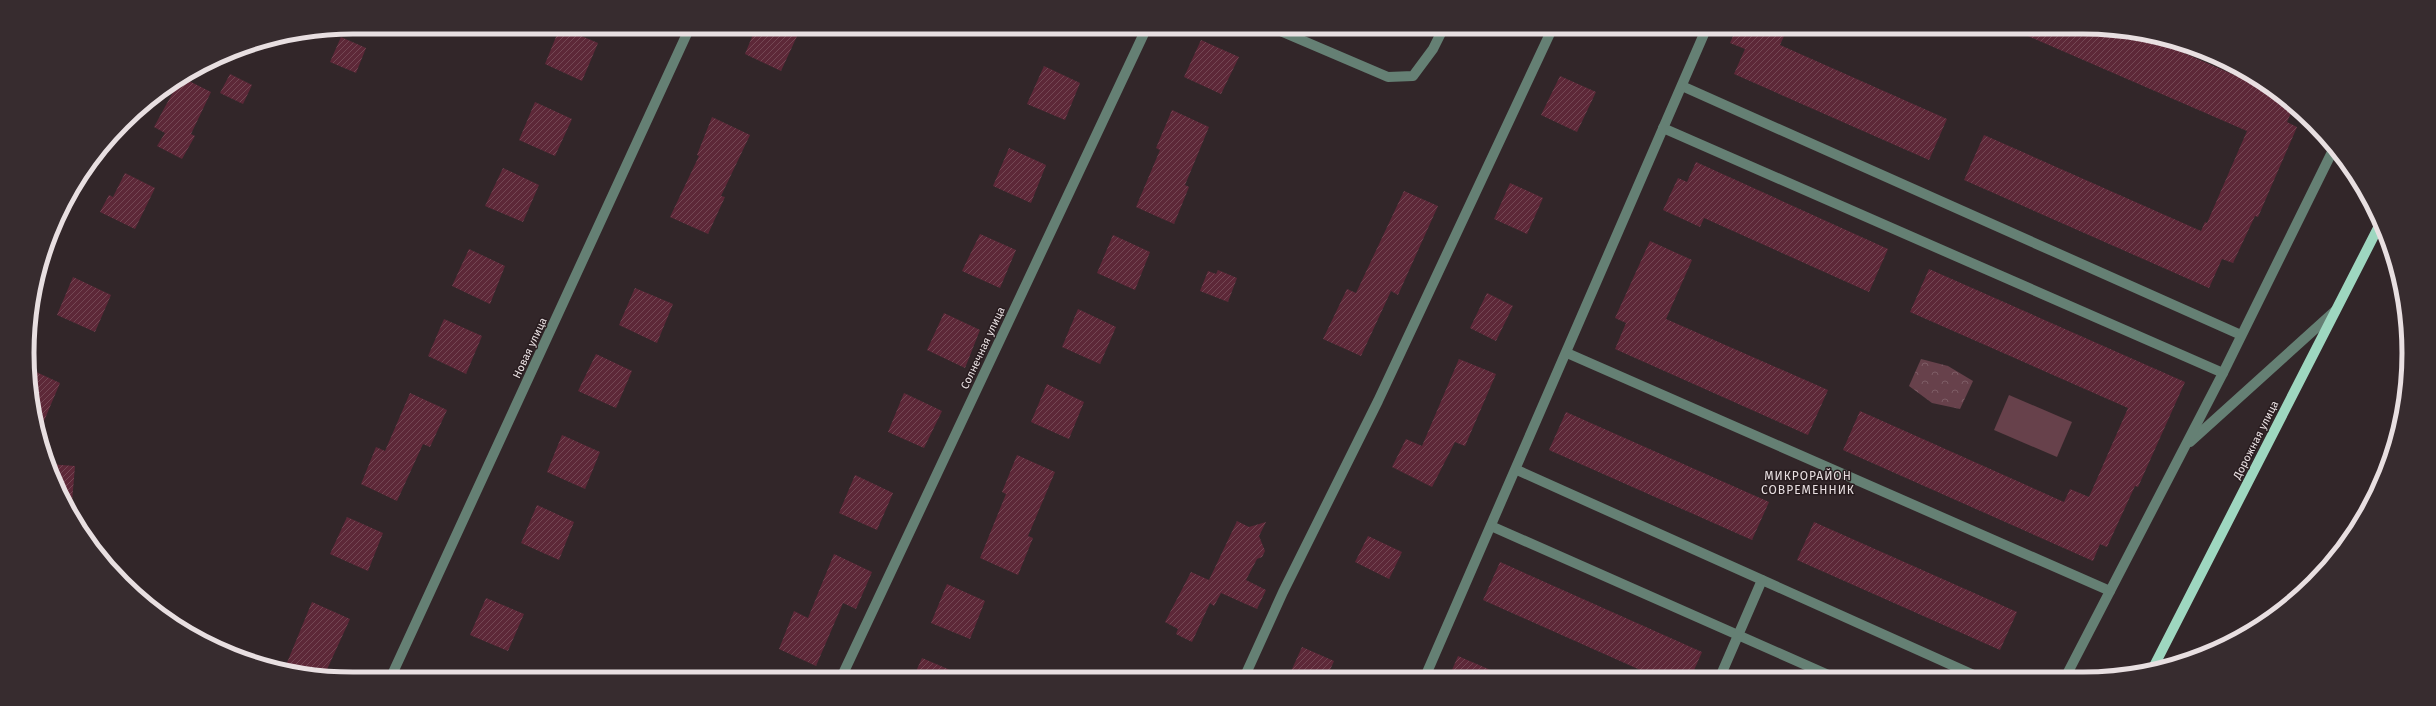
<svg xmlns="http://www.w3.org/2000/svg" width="2436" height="706" font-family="'Fira Sans',sans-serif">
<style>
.park{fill:url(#park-crowns)}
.pitch{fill:#67414b}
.building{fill:url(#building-hatch)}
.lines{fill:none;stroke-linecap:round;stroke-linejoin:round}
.minor{stroke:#658074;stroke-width:10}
.major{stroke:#9ed7c0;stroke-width:10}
.labels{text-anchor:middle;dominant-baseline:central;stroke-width:3;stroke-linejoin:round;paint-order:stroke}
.street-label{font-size:11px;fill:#e8dfe1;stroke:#281c1f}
.neighbourhood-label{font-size:12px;letter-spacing:1px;fill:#e8dfe1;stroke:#281c1f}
.rim{fill:none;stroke:#e8dfe1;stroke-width:5}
</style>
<defs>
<pattern id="park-crowns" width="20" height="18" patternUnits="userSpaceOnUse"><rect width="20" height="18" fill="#67414b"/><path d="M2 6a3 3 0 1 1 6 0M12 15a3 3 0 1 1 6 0" fill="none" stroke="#7d5c65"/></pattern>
<pattern id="building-hatch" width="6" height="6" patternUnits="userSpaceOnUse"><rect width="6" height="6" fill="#5d2838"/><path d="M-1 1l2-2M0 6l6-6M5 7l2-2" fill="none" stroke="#744754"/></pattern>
</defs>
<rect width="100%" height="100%" fill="#322629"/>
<!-- park -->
<path class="park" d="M 1921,359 L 1948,366 L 1973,381 L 1960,409 L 1932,403 L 1909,386 Z"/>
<!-- pitch -->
<path class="pitch" d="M 2009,395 L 2072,422 L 2057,457 L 1994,430 Z"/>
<!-- building -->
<g class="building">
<path d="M 560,27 L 598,43 L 582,81 L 545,64 Z"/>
<path d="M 756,27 L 783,27 L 798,34 L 781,71 L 745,54 Z"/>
<path d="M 1737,27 L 1788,27 L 1780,45 L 1947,119 L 1929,160 L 1734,74 L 1745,49 L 1730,43 Z"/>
<path d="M 2007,27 L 2083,27 L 2136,32 L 2280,95 L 2294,106 L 2287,122 L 2297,127 L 2258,217 L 2255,216 L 2233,263 L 2222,259 L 2209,288 L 1964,180 L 1984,135 L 2201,231 L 2205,222 L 2207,223 L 2247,131 Z"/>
<path d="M 341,37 L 366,48 L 356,73 L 330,62 Z"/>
<path d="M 1201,40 L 1239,57 L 1221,94 L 1184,77 Z"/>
<path d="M 1044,66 L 1080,83 L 1065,120 L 1027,104 Z"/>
<path d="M 230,74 L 252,85 L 243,104 L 220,93 Z"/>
<path d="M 1560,76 L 1596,92 L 1577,132 L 1541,115 Z"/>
<path d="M 185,79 L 211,92 L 191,134 L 195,136 L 182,159 L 157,146 L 165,133 L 154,127 L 178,83 Z"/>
<path d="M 535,102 L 572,119 L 555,156 L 519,140 Z"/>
<path d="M 1172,110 L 1209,127 L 1185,185 L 1189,187 L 1174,224 L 1136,207 L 1160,150 L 1156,148 Z"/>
<path d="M 712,117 L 750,135 L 721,196 L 725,197 L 708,234 L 670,217 L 699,156 L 697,155 Z"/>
<path d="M 1009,148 L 1046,165 L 1031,203 L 993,186 Z"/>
<path d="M 1696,162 L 1888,249 L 1869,292 L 1704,218 L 1700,227 L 1663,210 L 1678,178 L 1687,182 Z"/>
<path d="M 503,168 L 539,185 L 523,222 L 485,206 Z"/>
<path d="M 125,173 L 155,188 L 135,229 L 100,212 L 109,195 L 113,197 Z"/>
<path d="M 1510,183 L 1543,198 L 1527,234 L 1494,219 Z"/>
<path d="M 1404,191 L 1438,206 L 1398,295 L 1391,291 L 1361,356 L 1323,339 L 1347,289 L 1356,293 Z"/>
<path d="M 980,234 L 1016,250 L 1000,288 L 962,271 Z"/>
<path d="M 1113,235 L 1150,252 L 1135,290 L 1097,273 Z"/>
<path d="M 1650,241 L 1692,260 L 1666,319 L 1828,390 L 1808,435 L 1615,349 L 1626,323 L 1615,318 Z"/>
<path d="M 469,249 L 505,266 L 490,304 L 452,286 Z"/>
<path d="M 1929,269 L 2185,382 L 2138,487 L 2135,486 L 2107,547 L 2100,544 L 2093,561 L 1843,450 L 1860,411 L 2064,502 L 2070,489 L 2089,497 L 2128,408 L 1910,312 Z"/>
<path d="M 1218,270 L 1237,278 L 1228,302 L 1200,291 L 1208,271 L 1216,274 Z"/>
<path d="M 73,277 L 111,295 L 95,332 L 57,315 Z"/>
<path d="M 635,288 L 673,304 L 657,343 L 619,325 Z"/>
<path d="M 1487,293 L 1513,306 L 1496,341 L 1470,328 Z"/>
<path d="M 1078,309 L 1116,327 L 1100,364 L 1062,347 Z"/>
<path d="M 944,313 L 980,330 L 965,368 L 927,350 Z"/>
<path d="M 444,319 L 482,336 L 466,374 L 428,356 Z"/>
<path d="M 596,354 L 632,371 L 616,408 L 578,391 Z"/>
<path d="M 1459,359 L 1496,374 L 1465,446 L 1455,442 L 1432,487 L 1392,467 L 1406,439 L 1422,446 Z"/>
<path d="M 32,370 L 60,383 L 38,435 Z"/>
<path d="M 1047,384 L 1084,402 L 1069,439 L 1031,422 Z"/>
<path d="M 410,393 L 447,410 L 430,447 L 423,444 L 397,501 L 361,484 L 376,447 L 385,451 Z"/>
<path d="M 904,393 L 942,411 L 924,448 L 888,432 Z"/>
<path d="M 1566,412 L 1769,502 L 1752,540 L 1549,450 Z"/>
<path d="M 562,435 L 600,452 L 585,489 L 547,472 Z"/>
<path d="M 1017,455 L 1055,472 L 1028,536 L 1033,538 L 1018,575 L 980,558 L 1006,494 L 1002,492 Z"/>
<path d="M 48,464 L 75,466 L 71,514 L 61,497 Z"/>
<path d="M 855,475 L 893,493 L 877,530 L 839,513 Z"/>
<path d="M 537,505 L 574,522 L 559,560 L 521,543 Z"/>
<path d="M 347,517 L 383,533 L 368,571 L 330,554 Z"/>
<path d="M 1237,521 L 1249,527 L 1266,522 L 1259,536 L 1265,551 L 1262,557 L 1257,559 L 1246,580 L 1266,590 L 1257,609 L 1221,593 L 1214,606 L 1210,603 L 1192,642 L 1176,634 L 1178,629 L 1165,622 L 1191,572 L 1209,580 Z"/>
<path d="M 1814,522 L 2017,612 L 2000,650 L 1797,560 Z"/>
<path d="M 1368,536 L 1402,552 L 1389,579 L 1355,562 Z"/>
<path d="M 834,554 L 872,572 L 856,609 L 843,603 L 816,666 L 779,649 L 794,611 L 808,618 Z"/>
<path d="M 1500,562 L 1702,652 L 1691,677 L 1656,677 L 1483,600 Z"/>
<path d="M 947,584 L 985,601 L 970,639 L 931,623 Z"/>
<path d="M 486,598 L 524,614 L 508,651 L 470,635 Z"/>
<path d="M 312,602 L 350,619 L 324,676 L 284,670 Z"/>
<path d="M 1302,647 L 1334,661 L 1327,677 L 1288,678 Z"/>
<path d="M 1458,656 L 1507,677 L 1449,677 Z"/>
<path d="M 922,658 L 969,678 L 913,678 Z"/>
</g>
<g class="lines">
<!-- minor -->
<g class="minor">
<path d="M 1271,27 L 1388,77 L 1413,76 L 1433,49 L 1444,27"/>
<path d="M 1682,86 L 2241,335"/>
<path d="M 1663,128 L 2223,373"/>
<path d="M 50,236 L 91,160"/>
<path d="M 1567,353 L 2110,591"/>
<path d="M 2190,442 L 2335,311"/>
<path d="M 1517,470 L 1976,676"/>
<path d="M 1491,526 L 1833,677"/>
<path d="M 2066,676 L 2223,373 L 2334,148"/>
<path d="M 1425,677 L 1707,27"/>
<path d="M 1720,677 L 1762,580"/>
<path d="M 841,678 L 1147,27"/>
<path d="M 1244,678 L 1283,592 L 1378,401 L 1553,27"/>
<path d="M 390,679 L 690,27"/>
</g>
<!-- major -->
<path class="major" d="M 2153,668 L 2381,222"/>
</g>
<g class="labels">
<!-- street labels -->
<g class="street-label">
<text transform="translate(530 348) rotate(-65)">Новая улица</text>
<text transform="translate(983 348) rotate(-65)">Солнечная улица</text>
<text transform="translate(2256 440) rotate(-63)">Дорожная улица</text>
</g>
<!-- neighbourhood labels -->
<g class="neighbourhood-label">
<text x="1808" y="476">МИКРОРАЙОН<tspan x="1808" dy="14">СОВРЕМЕННИК</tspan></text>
</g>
</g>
<!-- crop -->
<path d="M0 0H2436V706H0ZM353 34H2083A319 319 0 0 1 2402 353V353A319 319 0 0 1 2083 672H353A319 319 0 0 1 34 353V353A319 319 0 0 1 353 34Z" fill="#372c2f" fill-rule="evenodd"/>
<path class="rim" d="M353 34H2083A319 319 0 0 1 2402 353V353A319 319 0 0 1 2083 672H353A319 319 0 0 1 34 353V353A319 319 0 0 1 353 34Z"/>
</svg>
